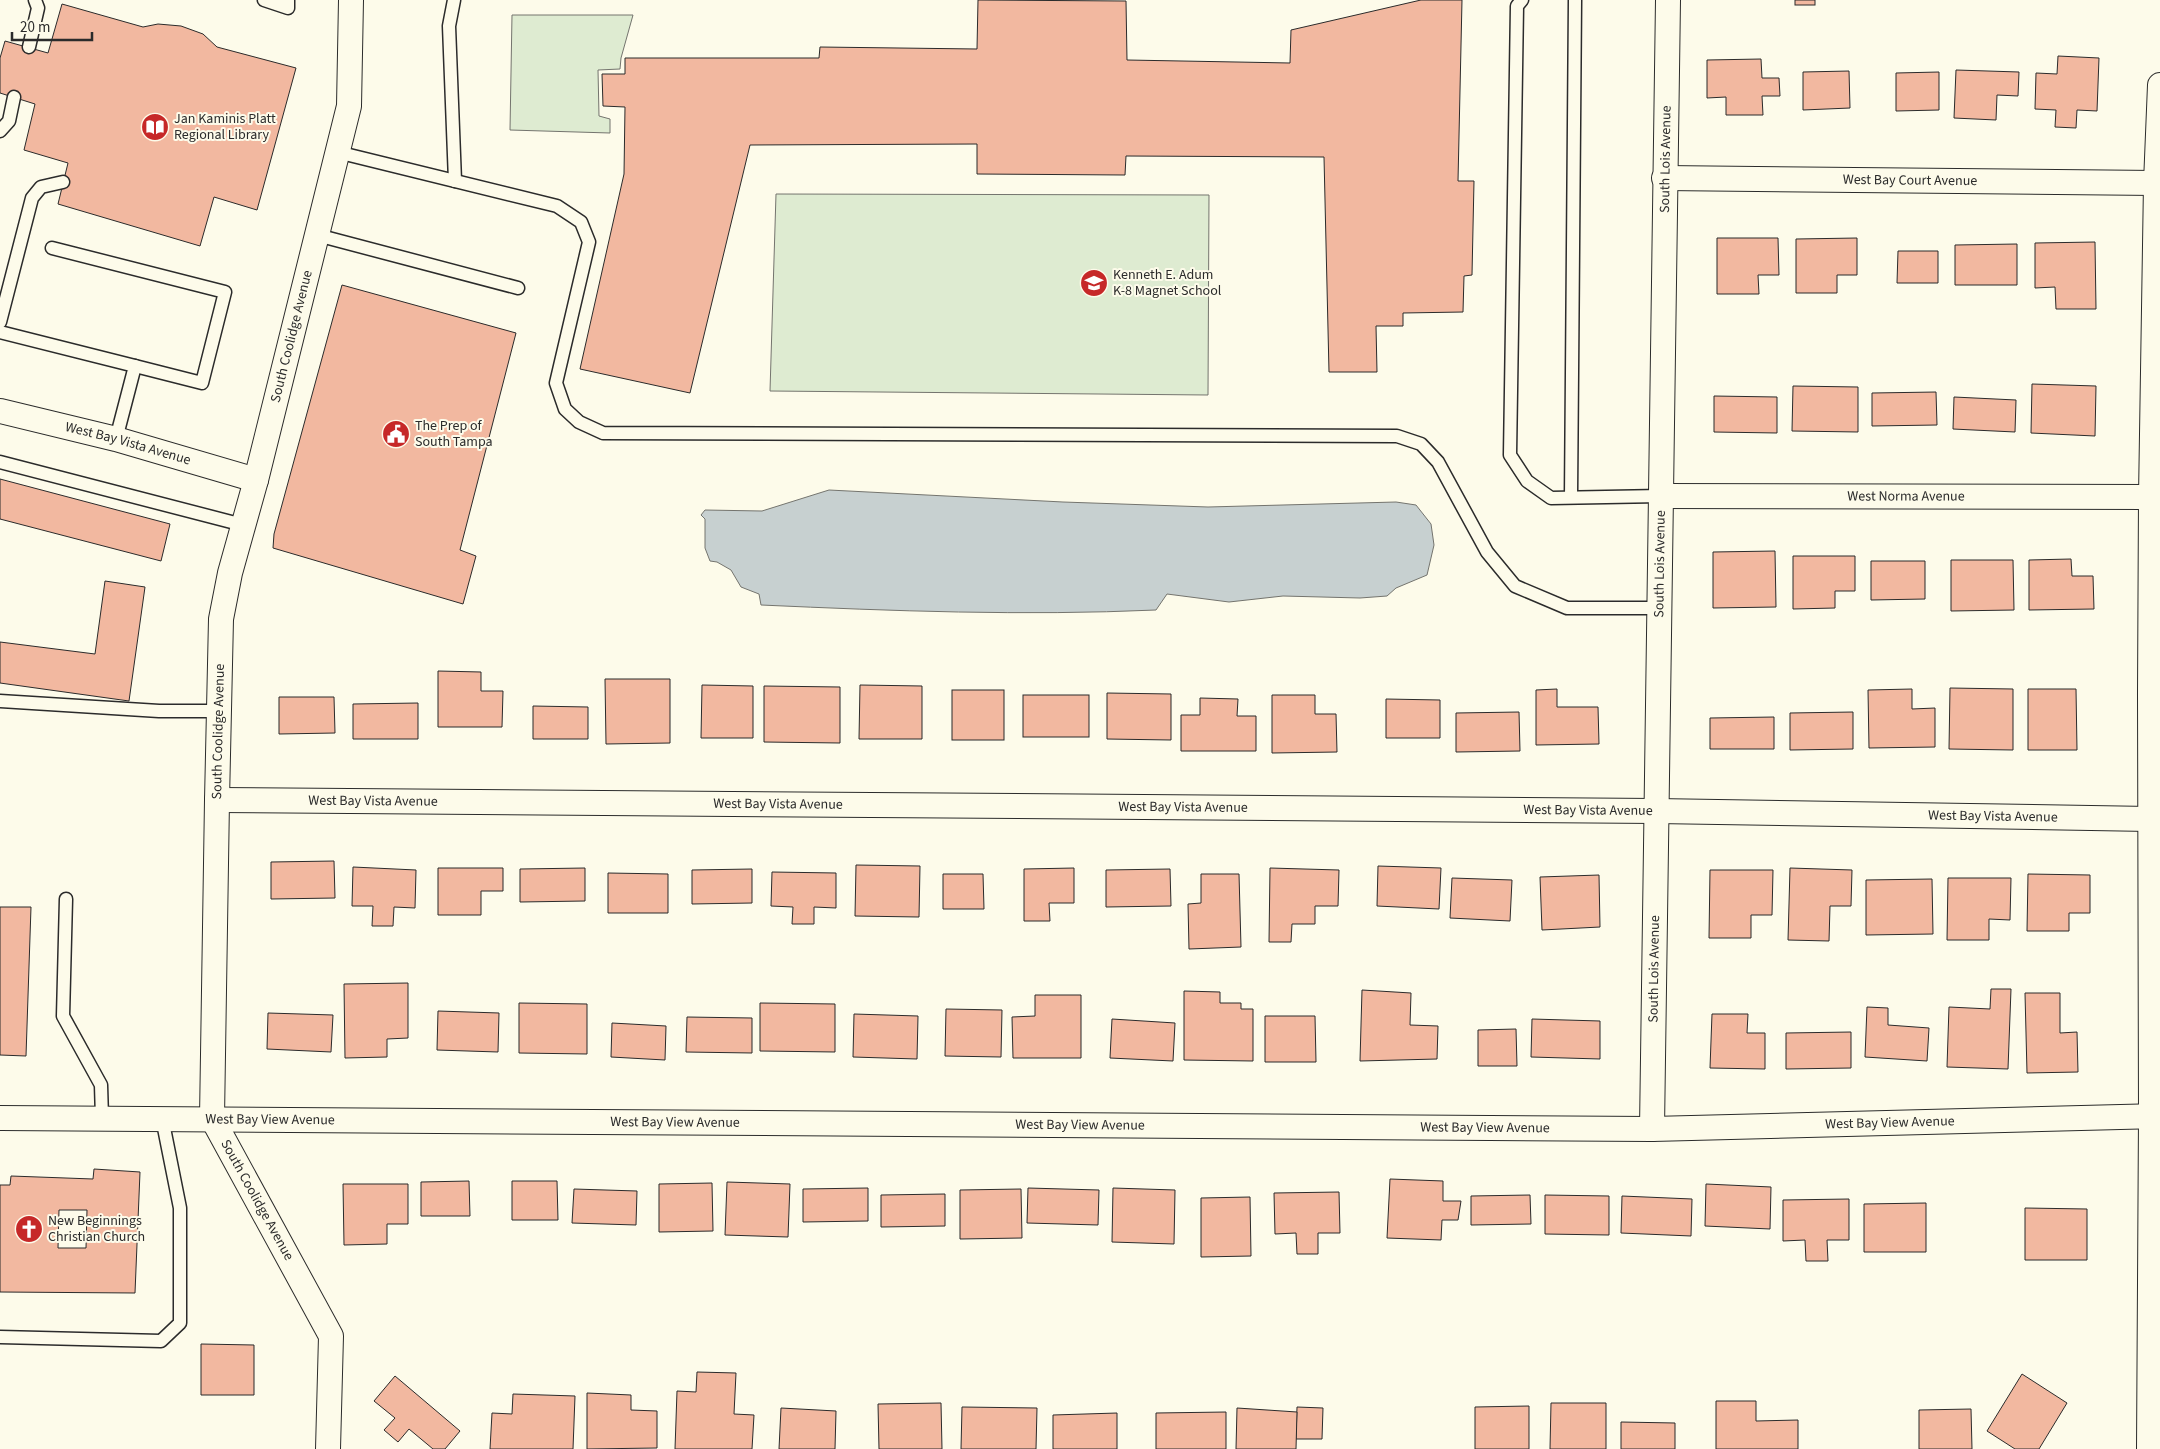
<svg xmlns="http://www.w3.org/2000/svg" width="2160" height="1449" font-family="'Source Sans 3',sans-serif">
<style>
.green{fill:#deebd1;stroke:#74746e}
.water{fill:#c7d0d0;stroke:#74746e}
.building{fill:#f2b8a0;stroke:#2b2b2b;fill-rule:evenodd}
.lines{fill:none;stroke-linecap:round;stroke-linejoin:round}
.service-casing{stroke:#2b2b2b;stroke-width:15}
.minor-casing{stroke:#2b2b2b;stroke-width:26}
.service{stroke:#fdfbea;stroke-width:12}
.minor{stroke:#fdfbea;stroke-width:24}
.labels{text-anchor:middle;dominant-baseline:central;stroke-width:4;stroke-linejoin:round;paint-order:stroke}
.poi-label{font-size:14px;fill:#2b2b2b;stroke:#fdfbea;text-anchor:start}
.street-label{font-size:14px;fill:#2b2b2b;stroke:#fdfbea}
</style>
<rect width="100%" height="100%" fill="#fdfbea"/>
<!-- green -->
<g class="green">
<path d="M 512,15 L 633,15 L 621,58 L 620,69 L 598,70 L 599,116 L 610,119 L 610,133 L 510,130 Z"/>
<path d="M 776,194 L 1209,195 L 1208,395 L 770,391 Z"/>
</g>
<!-- water -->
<path class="water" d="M 829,490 L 1063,502 L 1208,507 L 1396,502 L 1416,505 L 1431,524 L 1434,545 L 1427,575 L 1396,588 L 1387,596 L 1360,598 L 1283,596 L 1229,602 L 1167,594 L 1156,610 C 1024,616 893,611 761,605 L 759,594 L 741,587 L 731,570 L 717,562 L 710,561 L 705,548 L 705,519 L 701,515 L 705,510 L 762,511 Z"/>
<!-- building -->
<g class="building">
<path d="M 978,0 L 1126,1 L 1127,60 L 1290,63 L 1291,30 L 1421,0 L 1462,0 L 1458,181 L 1474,181 L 1472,275 L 1464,276 L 1463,312 L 1403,313 L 1403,326 L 1376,326 L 1377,372 L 1329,372 L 1324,157 L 1126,156 L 1125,175 L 977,174 L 977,144 L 750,145 L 690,393 L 580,369 L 624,174 L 625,107 L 603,106 L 602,74 L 625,74 L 625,58 L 819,58 L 820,47 L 977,49 Z"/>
<rect x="1795" y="0" width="20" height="5"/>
<path d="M 62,4 L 143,27 L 158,24 L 181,26 L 203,34 L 217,47 L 296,68 L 257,210 L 214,197 L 200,246 L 58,204 L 68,163 L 24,150 L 35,104 L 0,93 L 0,58 L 5,41 L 48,53 Z"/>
<path d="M 2058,56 L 2099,58 L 2097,111 L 2077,110 L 2076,128 L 2055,127 L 2056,110 L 2035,109 L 2036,73 L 2057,74 Z"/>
<path d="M 1761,59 L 1762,78 L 1779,78 L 1780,96 L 1762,96 L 1763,115 L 1726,115 L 1726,97 L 1707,98 L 1707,60 Z"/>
<path d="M 1956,70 L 2019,72 L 2018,96 L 1997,95 L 1996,120 L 1954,118 Z"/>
<path d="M 1849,71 L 1850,108 L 1803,110 L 1803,72 Z"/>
<path d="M 1939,72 L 1939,110 L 1896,111 L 1896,73 Z"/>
<path d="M 1717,238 L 1778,238 L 1779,275 L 1758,275 L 1759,294 L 1717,294 Z"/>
<path d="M 1857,238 L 1857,275 L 1837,275 L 1837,293 L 1796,293 L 1796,239 Z"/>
<path d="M 2095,242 L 2096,309 L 2056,309 L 2055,287 L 2035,288 L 2035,243 Z"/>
<path d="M 2017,244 L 2017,285 L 1955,285 L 1955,245 Z"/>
<path d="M 1898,251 L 1938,251 L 1938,283 L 1897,283 Z"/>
<path d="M 342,285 L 516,333 L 460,550 L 476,556 L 463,604 L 273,548 L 274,534 Z"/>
<path d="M 2032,384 L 2096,386 L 2095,436 L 2031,433 Z"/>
<path d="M 1793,386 L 1858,387 L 1858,432 L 1792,431 Z"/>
<path d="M 1936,392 L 1937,425 L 1872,426 L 1872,393 Z"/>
<path d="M 1714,396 L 1777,397 L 1777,433 L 1714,432 Z"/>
<path d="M 1954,397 L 2016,400 L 2015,432 L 1953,429 Z"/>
<path d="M 0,479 L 170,524 L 161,561 L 0,519 Z"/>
<path d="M 1775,551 L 1776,607 L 1713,608 L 1713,552 Z"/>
<path d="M 1793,556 L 1855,556 L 1855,591 L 1835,591 L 1835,608 L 1793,609 Z"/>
<path d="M 2071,559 L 2072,576 L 2093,576 L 2094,609 L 2029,610 L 2029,560 Z"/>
<path d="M 1951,560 L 2013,560 L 2014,610 L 1951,611 Z"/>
<path d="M 1871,561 L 1925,561 L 1925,599 L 1871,600 Z"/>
<path d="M 105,581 L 145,587 L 129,701 L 0,683 L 0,642 L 95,654 Z"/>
<path d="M 438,671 L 481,672 L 481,691 L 503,691 L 502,727 L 438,727 Z"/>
<path d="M 605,679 L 670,679 L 670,743 L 606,744 Z"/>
<path d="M 702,685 L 753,686 L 753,738 L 701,738 Z"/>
<path d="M 860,685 L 922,686 L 922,739 L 859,739 Z"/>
<path d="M 764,686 L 840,687 L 840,743 L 764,742 Z"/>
<path d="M 1950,688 L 2013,689 L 2013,750 L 1949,749 Z"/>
<path d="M 1557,689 L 1557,707 L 1598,707 L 1599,744 L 1536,745 L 1536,690 Z"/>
<path d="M 1912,689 L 1912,709 L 1935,708 L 1935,747 L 1869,748 L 1868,690 Z"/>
<path d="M 2028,689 L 2076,689 L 2077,750 L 2028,750 Z"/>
<rect x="952" y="690" width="52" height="50"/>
<path d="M 1107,693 L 1171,694 L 1171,740 L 1107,739 Z"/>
<rect x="1023" y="695" width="66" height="42"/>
<path d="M 1272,695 L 1315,695 L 1315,714 L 1336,714 L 1337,752 L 1272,753 Z"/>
<path d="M 279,697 L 334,697 L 335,733 L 279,734 Z"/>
<path d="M 1200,698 L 1238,699 L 1237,716 L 1256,716 L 1256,751 L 1181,751 L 1181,715 L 1200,715 Z"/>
<path d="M 1386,699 L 1440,700 L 1440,738 L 1386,738 Z"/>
<path d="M 418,703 L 418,739 L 353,739 L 353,704 Z"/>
<path d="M 533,706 L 588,707 L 588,739 L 533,739 Z"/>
<path d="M 1519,712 L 1520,751 L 1456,752 L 1456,713 Z"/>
<path d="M 1853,712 L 1853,749 L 1790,750 L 1790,713 Z"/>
<path d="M 1774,717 L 1774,749 L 1710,749 L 1710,718 Z"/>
<path d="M 334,861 L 335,898 L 271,899 L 271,862 Z"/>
<path d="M 856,865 L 920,866 L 919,917 L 855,916 Z"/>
<path d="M 1378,866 L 1441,868 L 1439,909 L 1377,906 Z"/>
<path d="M 353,867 L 416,870 L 415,908 L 394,907 L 393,926 L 372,926 L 373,906 L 352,906 Z"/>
<path d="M 438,868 L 503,868 L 503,891 L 481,891 L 481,915 L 438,915 Z"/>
<path d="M 585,868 L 585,901 L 520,902 L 520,869 Z"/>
<path d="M 1074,868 L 1074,903 L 1049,903 L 1050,921 L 1024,921 L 1024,869 Z"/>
<path d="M 1270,868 L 1339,870 L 1338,906 L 1315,906 L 1315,924 L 1292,924 L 1291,942 L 1269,942 Z"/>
<path d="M 1790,868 L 1852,870 L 1851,906 L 1830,906 L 1829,941 L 1788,940 Z"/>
<path d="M 752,869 L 752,903 L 692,904 L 692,870 Z"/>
<path d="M 1170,869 L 1171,906 L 1106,907 L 1106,870 Z"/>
<path d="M 1710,870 L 1773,870 L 1772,915 L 1751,915 L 1751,938 L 1709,938 Z"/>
<path d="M 772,872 L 836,873 L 836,908 L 814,907 L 814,924 L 792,924 L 793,907 L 771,906 Z"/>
<path d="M 608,873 L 668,874 L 668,913 L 608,913 Z"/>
<path d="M 943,874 L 983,874 L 984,909 L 943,909 Z"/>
<path d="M 1201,874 L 1239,874 L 1241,947 L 1189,949 L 1188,904 L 1201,903 Z"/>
<path d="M 2028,874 L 2090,875 L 2090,913 L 2069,913 L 2069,931 L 2027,931 Z"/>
<path d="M 1599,875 L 1600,927 L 1542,930 L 1540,877 Z"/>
<path d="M 1452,878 L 1512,880 L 1510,921 L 1450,918 Z"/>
<path d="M 1948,878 L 2011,878 L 2010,920 L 1989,919 L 1989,940 L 1947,940 Z"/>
<path d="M 1932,879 L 1933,934 L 1866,935 L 1866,880 Z"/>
<path d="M 0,907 L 31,907 L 26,1056 L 0,1055 Z"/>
<path d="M 408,983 L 408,1038 L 387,1039 L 387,1057 L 345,1058 L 344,984 Z"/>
<path d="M 1991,989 L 2011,989 L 2008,1069 L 1947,1067 L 1949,1007 L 1990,1009 Z"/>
<path d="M 1362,990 L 1411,993 L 1410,1025 L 1438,1026 L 1437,1059 L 1360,1061 Z"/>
<path d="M 1184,991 L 1220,992 L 1220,1003 L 1241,1003 L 1241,1009 L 1253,1009 L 1253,1061 L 1184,1060 Z"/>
<path d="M 2025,993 L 2060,993 L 2060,1033 L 2077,1032 L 2078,1072 L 2027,1073 Z"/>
<path d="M 1035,995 L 1081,995 L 1081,1058 L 1013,1058 L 1012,1017 L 1035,1016 Z"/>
<path d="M 519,1003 L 587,1004 L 587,1054 L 519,1053 Z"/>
<path d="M 760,1003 L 835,1004 L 835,1052 L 760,1051 Z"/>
<path d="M 1867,1007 L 1888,1008 L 1888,1025 L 1929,1028 L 1927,1061 L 1865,1057 Z"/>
<path d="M 946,1009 L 1002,1010 L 1001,1057 L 945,1056 Z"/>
<path d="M 438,1011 L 499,1013 L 498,1052 L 437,1050 Z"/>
<path d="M 268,1013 L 333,1015 L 331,1052 L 267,1049 Z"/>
<path d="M 854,1014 L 918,1016 L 917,1059 L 853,1057 Z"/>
<path d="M 1712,1014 L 1748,1014 L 1747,1033 L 1765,1033 L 1765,1069 L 1710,1068 Z"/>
<path d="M 1265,1016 L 1315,1016 L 1316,1062 L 1265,1062 Z"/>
<path d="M 687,1017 L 752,1018 L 752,1053 L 686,1052 Z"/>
<path d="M 1112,1019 L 1175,1023 L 1173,1061 L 1110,1058 Z"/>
<path d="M 1532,1019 L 1600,1021 L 1600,1059 L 1531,1057 Z"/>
<path d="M 612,1023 L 666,1026 L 665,1060 L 611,1057 Z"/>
<path d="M 1516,1029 L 1517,1066 L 1478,1066 L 1478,1030 Z"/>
<path d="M 1851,1032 L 1851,1068 L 1786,1069 L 1786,1033 Z"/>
<path d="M 94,1169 L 140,1172 L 135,1293 L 0,1292 L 0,1185 L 10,1185 L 11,1176 L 93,1179 ZM 59,1210 L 87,1210 L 86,1248 L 58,1248 Z"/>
<path d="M 1390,1179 L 1443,1181 L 1443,1201 L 1461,1201 L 1458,1220 L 1442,1220 L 1441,1240 L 1387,1238 Z"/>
<path d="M 469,1181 L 470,1216 L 421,1216 L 421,1182 Z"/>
<path d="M 512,1181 L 557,1181 L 558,1220 L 512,1220 Z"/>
<path d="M 727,1182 L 790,1184 L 788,1237 L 725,1235 Z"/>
<path d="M 712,1183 L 713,1231 L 659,1232 L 659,1184 Z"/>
<path d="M 343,1184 L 408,1184 L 408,1224 L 387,1224 L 387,1244 L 344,1245 Z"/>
<path d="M 1706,1184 L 1771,1187 L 1770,1229 L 1705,1226 Z"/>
<path d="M 868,1188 L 868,1221 L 803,1222 L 803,1189 Z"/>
<path d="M 1028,1188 L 1099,1190 L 1098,1225 L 1027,1223 Z"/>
<path d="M 1113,1188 L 1175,1190 L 1174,1244 L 1112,1242 Z"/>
<path d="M 574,1189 L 637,1191 L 636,1225 L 572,1223 Z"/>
<path d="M 1021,1189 L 1022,1238 L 960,1239 L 960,1190 Z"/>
<path d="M 1339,1192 L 1340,1233 L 1318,1233 L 1318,1254 L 1297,1254 L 1296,1233 L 1275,1234 L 1274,1193 Z"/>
<path d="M 945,1194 L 945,1226 L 881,1227 L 881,1195 Z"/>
<path d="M 1530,1195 L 1531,1224 L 1471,1225 L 1471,1196 Z"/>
<path d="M 1545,1195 L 1609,1196 L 1609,1235 L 1545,1234 Z"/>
<path d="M 1622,1196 L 1692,1199 L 1691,1236 L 1621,1233 Z"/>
<path d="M 1250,1197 L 1251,1256 L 1201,1257 L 1201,1198 Z"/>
<path d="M 1849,1199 L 1849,1240 L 1827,1240 L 1828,1261 L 1806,1261 L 1805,1240 L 1783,1241 L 1783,1200 Z"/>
<path d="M 1926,1203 L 1926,1252 L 1864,1252 L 1864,1204 Z"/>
<path d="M 2025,1208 L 2087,1209 L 2087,1260 L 2025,1260 Z"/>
<path d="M 201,1344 L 254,1345 L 254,1395 L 201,1395 Z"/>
<path d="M 697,1372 L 736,1373 L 734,1414 L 754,1415 L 752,1449 L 675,1449 L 677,1391 L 696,1392 Z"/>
<path d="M 2022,1374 L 2067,1403 L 2039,1449 L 2015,1449 L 1987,1431 Z"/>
<path d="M 395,1376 L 460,1431 L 445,1449 L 433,1449 L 409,1429 L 398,1442 L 384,1430 L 395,1418 L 374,1401 Z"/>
<path d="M 587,1393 L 631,1395 L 631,1410 L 657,1411 L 657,1448 L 587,1449 Z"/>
<path d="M 513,1394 L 575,1396 L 573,1449 L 490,1449 L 492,1413 L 512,1414 Z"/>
<path d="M 1716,1401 L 1756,1401 L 1756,1421 L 1798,1420 L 1798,1449 L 1716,1449 Z"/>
<path d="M 941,1403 L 942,1449 L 879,1449 L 878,1404 Z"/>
<path d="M 1551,1403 L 1606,1403 L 1606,1449 L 1550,1449 Z"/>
<path d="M 1529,1406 L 1529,1449 L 1475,1449 L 1475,1407 Z"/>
<path d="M 962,1407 L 1037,1408 L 1036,1449 L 961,1449 Z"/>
<path d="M 1297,1407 L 1323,1408 L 1322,1439 L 1296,1439 Z"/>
<path d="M 781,1408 L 836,1411 L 835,1449 L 779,1449 Z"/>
<path d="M 1237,1408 L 1297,1412 L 1296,1449 L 1236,1449 Z"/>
<path d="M 1971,1409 L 1972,1449 L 1919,1449 L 1919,1410 Z"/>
<path d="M 1226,1412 L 1226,1449 L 1156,1449 L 1156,1413 Z"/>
<path d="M 1117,1413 L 1117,1449 L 1053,1449 L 1053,1415 Z"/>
<path d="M 1621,1422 L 1675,1423 L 1675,1449 L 1621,1449 Z"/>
</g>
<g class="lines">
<!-- service casing -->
<g class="service-casing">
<g id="service">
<path d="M 264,0 L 288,8 L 288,0"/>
<path d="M 454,0 L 449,26 L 455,181"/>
<path d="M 1522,0 L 1517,6 L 1510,455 L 1527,481 L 1551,498 L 1661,496"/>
<path d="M 29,47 L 38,8 L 35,0"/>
<path d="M 0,131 L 9,121 L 14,97"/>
<path d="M 337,152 L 557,206 L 581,222 L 589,242 L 556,383 L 565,409 L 579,422 L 603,433 L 1397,436 L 1421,444 L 1438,462 L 1487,552 L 1515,586 L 1567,608 L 1660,608"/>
<path d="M 317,235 L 518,288"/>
<path d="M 52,248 L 225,292 L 202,383 L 135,366"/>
<path d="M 0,322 L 32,198 L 41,187 L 63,182"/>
<path d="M 0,332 L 135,366 L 116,439"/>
<path d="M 0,462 L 243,525"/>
<path d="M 1571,497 L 1575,0"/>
<path d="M 0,701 L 159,711 L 219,711"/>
<path d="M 66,899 L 63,1016 L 101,1085 L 102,1118"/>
<path d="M 0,1337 L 161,1341 L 180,1323 L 180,1208 L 162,1118"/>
</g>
</g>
<!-- minor casing -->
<g class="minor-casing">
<g id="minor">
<path id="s1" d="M 1664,178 L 2156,183"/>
<path id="s2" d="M 0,411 L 116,439 L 256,480"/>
<path id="s3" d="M 1661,496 L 2151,497"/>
<path id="s4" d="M 217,800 L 1656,811 L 2150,819"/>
<path id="s5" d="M 0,1118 L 1652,1129 L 2160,1116"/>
<path id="s6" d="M 1652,1129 L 1668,0"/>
<path id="s7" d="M 328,1449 L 331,1336 L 212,1118 L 217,800 L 221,619 L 230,573 L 256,480 L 349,106 L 351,0"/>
<path d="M 2149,1449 L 2151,1116 L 2150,695 L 2151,497 L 2156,183 L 2160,85"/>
</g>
</g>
<!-- service -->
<use href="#service" class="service"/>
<!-- minor -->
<use href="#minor" class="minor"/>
</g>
<!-- icons -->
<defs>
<g id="library-disc" transform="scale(1.4375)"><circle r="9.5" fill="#c62828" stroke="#fdfbea"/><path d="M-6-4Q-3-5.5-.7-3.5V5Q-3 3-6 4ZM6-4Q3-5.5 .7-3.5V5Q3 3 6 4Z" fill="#fff"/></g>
<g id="school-disc" transform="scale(1.4375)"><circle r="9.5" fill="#c62828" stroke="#fdfbea"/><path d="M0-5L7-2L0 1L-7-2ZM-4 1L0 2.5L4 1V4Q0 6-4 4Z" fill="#fff"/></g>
<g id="civic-disc" transform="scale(1.4375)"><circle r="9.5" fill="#c62828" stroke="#fdfbea"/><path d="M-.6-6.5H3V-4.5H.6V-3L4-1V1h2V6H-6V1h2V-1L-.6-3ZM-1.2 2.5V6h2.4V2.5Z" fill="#fff"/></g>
<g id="church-disc" transform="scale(1.4375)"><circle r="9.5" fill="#c62828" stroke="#fdfbea"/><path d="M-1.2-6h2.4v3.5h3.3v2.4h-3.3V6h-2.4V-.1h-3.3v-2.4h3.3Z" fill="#fff"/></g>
</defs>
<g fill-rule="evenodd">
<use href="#library-disc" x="155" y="127"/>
<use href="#school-disc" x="1094" y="283"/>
<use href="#civic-disc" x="396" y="434"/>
<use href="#church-disc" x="29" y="1229"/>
</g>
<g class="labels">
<!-- poi labels -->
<g class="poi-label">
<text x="174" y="119">Jan Kaminis Platt<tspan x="174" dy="16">Regional Library</tspan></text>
<text x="1113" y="275">Kenneth E. Adum<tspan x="1113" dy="16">K-8 Magnet School</tspan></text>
<text x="415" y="426">The Prep of<tspan x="415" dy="16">South Tampa</tspan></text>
<text x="48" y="1221">New Beginnings<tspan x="48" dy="16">Christian Church</tspan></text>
</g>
<!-- street labels -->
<g class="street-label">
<text stroke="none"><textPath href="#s6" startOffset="970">South Lois Avenue</textPath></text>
<text stroke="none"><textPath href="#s1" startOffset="246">West Bay Court Avenue</textPath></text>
<text stroke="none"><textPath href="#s7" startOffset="1152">South Coolidge Avenue</textPath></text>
<text stroke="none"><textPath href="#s2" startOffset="132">West Bay Vista Avenue</textPath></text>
<text stroke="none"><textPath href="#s3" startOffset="245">West Norma Avenue</textPath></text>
<text stroke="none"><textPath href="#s6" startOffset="565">South Lois Avenue</textPath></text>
<text stroke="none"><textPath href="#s7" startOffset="748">South Coolidge Avenue</textPath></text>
<text stroke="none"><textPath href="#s4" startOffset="156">West Bay Vista Avenue</textPath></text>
<text stroke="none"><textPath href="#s4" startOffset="561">West Bay Vista Avenue</textPath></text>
<text stroke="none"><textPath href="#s4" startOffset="966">West Bay Vista Avenue</textPath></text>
<text stroke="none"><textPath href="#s4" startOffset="1371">West Bay Vista Avenue</textPath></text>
<text stroke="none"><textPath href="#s4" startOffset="1776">West Bay Vista Avenue</textPath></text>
<text stroke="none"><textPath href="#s6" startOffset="160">South Lois Avenue</textPath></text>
<text stroke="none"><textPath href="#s5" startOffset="270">West Bay View Avenue</textPath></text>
<text stroke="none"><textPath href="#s5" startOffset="675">West Bay View Avenue</textPath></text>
<text stroke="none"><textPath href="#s5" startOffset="1890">West Bay View Avenue</textPath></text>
<text stroke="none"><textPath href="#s5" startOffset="1080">West Bay View Avenue</textPath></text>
<text stroke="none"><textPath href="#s5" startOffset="1485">West Bay View Avenue</textPath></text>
<text transform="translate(257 1200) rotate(61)">South Coolidge Avenue</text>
</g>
</g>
<!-- scale -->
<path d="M12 32v8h80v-8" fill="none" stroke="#2b2b2b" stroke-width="2.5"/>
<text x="20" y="32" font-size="15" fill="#2b2b2b" stroke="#fdfbea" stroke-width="4" paint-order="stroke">20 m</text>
</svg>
